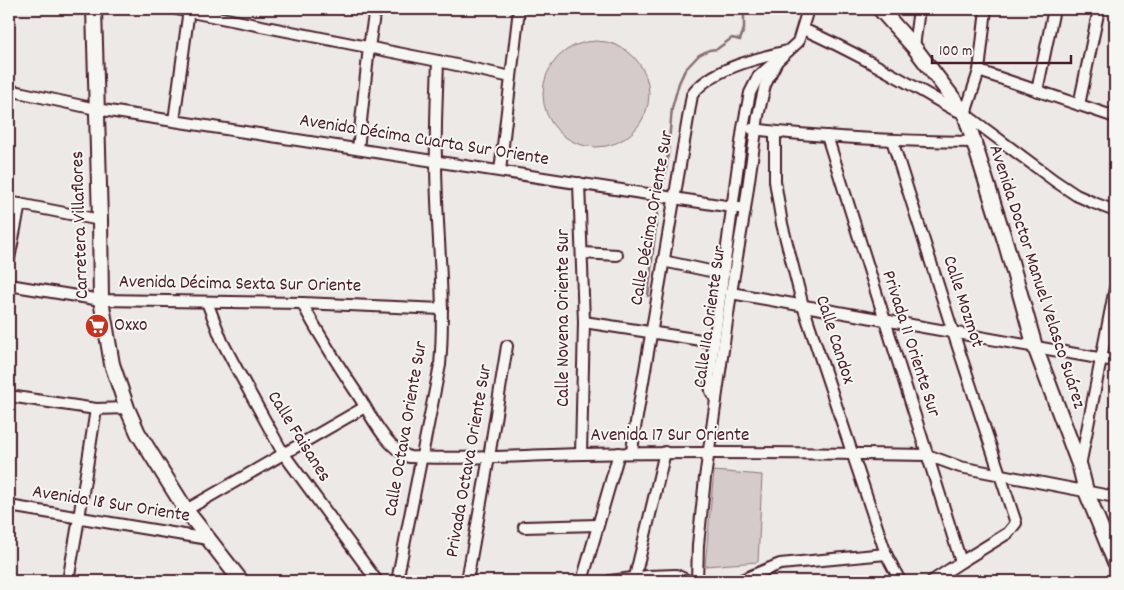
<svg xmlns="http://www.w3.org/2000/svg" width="1124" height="590" font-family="Dekko,sans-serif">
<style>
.green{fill:#d4cbca;stroke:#8f757a}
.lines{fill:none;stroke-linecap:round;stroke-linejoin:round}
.stream{stroke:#886e73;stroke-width:2.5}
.street-casing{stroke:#4a1f2b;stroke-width:14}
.secondary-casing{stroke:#4a1f2b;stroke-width:18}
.street{stroke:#f6f6f2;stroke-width:10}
.secondary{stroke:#f6f6f2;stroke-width:14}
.labels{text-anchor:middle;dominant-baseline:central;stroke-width:4;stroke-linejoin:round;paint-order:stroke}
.street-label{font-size:19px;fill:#4a1f2b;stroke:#f6f6f2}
.poi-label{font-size:19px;fill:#4a1f2b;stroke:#f6f6f2;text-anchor:start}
</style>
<rect width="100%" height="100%" fill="#ece9e6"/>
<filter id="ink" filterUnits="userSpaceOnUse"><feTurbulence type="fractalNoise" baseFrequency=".02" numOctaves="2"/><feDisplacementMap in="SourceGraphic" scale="10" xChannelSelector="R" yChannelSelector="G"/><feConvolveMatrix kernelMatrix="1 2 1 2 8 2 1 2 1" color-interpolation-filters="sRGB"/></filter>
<g filter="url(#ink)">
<!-- green -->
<g class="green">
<circle cx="596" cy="94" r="53"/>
<path d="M 714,471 L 762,475 L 758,562 L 705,566 Z"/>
</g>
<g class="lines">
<!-- stream -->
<g class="stream">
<path d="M 663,186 L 667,164 L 672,108 L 679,83 L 685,70 L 699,55 L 709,50 L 717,49 L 732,38 L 740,40 L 744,29 L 744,9"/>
<path d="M 648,296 L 658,207"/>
</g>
<!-- street casing -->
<g class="street-casing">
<g id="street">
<path d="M 176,9 L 438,61 L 511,77"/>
<path d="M 803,29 C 855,52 904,81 953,109 L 965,114 L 1055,181 L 1076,195 L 1094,203 L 1115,211"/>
<path d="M 914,47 L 919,9"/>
<path d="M 979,71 L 1115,117"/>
<path d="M 9,90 L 96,109 L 745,209"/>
<path d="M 1037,91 L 1054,9"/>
<path d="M 1079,105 L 1099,9"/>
<path d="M 965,114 L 979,71 L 986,9"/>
<path d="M 174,121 L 189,9"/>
<path d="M 752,129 C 825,138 900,141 974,142"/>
<path d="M 775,132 L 775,181 L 782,224 L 803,306 L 886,554 L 900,581"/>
<path d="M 827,136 L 961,562"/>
<path d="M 892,140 L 953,332 L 1016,523 L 1008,533 L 961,562 L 932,581"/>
<path d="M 358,149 L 369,47 L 375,9"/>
<path d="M 500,171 L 519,9"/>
<path d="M 579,183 L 584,322 L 581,454"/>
<path d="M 9,202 L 100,220"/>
<path d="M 582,253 L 617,255"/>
<path d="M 9,259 L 20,204"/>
<path d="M 663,261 L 724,274"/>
<path d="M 9,285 L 101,300 L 302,303 L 442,309"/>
<path d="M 731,293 L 1115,361"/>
<path d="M 207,302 L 222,341 L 233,362 L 283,453 L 377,581"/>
<path d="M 302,303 C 319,335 338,365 358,395 C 372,417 384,445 409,457 C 467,460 525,455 583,454 C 697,452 812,453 927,455 L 960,467 L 1115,497"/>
<path d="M 584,322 L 714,342"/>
<path d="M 9,396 L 96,409 L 127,408"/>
<path d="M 716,400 L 711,391 L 709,379 L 743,128 L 750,93 L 758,77 L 769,67 L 777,61 L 798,42 L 808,9"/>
<path d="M 632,453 L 634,434 L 692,95 C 710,69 758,58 788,51"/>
<path d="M 1080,466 L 1115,288"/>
<path d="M 9,506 L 208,539"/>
<path d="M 186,510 L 365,407"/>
<path d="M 524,527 L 598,525"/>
<path d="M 635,577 L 665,452"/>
<path d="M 68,581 L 79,518 L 96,409"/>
<path d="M 397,581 L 440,365 C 446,297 436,229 436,161 C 435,128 437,94 438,61"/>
<path d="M 467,581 L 489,457 L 507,346"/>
<path d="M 582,581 L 619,453"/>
<path d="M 610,581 L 648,576 L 676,575 L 689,581"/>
<path d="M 697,581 L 698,545 L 705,478 L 731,293 L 745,209 L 758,116 L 765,85 L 777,61"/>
<path d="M 739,581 L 780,564 L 886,554"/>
</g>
</g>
<!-- secondary casing -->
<g class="secondary-casing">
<g id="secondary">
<path d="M 94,9 L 100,220 L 101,300 L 112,364 L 127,408 L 138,433 L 186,510 L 241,581"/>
<path d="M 880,9 L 914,47 L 965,114 L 1006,244 L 1035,347 L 1080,467 L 1086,491 L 1115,562"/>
</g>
</g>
<!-- street -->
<use href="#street" class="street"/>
<!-- secondary -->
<use href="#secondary" class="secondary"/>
</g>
</g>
<!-- icons -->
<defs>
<g id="supermarket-disc" transform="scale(1.25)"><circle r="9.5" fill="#c8321e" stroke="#f6f6f2"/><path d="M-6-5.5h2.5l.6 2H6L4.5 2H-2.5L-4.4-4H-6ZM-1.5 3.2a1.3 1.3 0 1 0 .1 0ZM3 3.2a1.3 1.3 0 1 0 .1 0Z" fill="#fff"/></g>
</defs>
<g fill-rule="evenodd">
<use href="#supermarket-disc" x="97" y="326"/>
</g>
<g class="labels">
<!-- street labels -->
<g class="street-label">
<text transform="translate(424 141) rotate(9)">Avenida Décima Cuarta Sur Oriente</text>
<text transform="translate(653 218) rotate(-80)">Calle Décima Oriente Sur</text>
<text transform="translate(81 225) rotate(-92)">Carretera Villaflores</text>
<text transform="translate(1036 277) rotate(72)">Avenida Doctor Manuel Velasco Suárez</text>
<text transform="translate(240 285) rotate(1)">Avenida Décima Sexta Sur Oriente</text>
<text transform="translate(962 302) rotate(72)">Calle Mozmot</text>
<text transform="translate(711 317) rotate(-82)">Calle 11a Oriente Sur</text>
<text transform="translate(564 318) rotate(-90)">Calle Novena Oriente Sur</text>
<text transform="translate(834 340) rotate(72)">Calle Candox</text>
<text transform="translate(910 344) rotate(72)">Privada 11 Oriente Sur</text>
<text transform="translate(407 429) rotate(-80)">Calle Octava Oriente Sur</text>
<text x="670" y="436">Avenida 17 Sur Oriente</text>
<text transform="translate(298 437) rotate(58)">Calle Faisanes</text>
<text transform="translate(470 461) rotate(-80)">Privada Octava Oriente Sur</text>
<text transform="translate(111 505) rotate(9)">Avenida 18 Sur Oriente</text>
</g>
<!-- poi labels -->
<g class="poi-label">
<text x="114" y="326">Oxxo</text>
</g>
</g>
<!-- margin -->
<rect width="1124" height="590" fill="none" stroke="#f6f6f2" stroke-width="30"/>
<rect x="15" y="15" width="1094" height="560" fill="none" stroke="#4a1f2b" stroke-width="2" filter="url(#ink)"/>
<!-- scale -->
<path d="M932 55v8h139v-8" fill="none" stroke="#4a1f2b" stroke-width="2.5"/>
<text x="939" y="55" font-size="15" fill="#4a1f2b" stroke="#f6f6f2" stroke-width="4" paint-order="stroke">100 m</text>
</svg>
